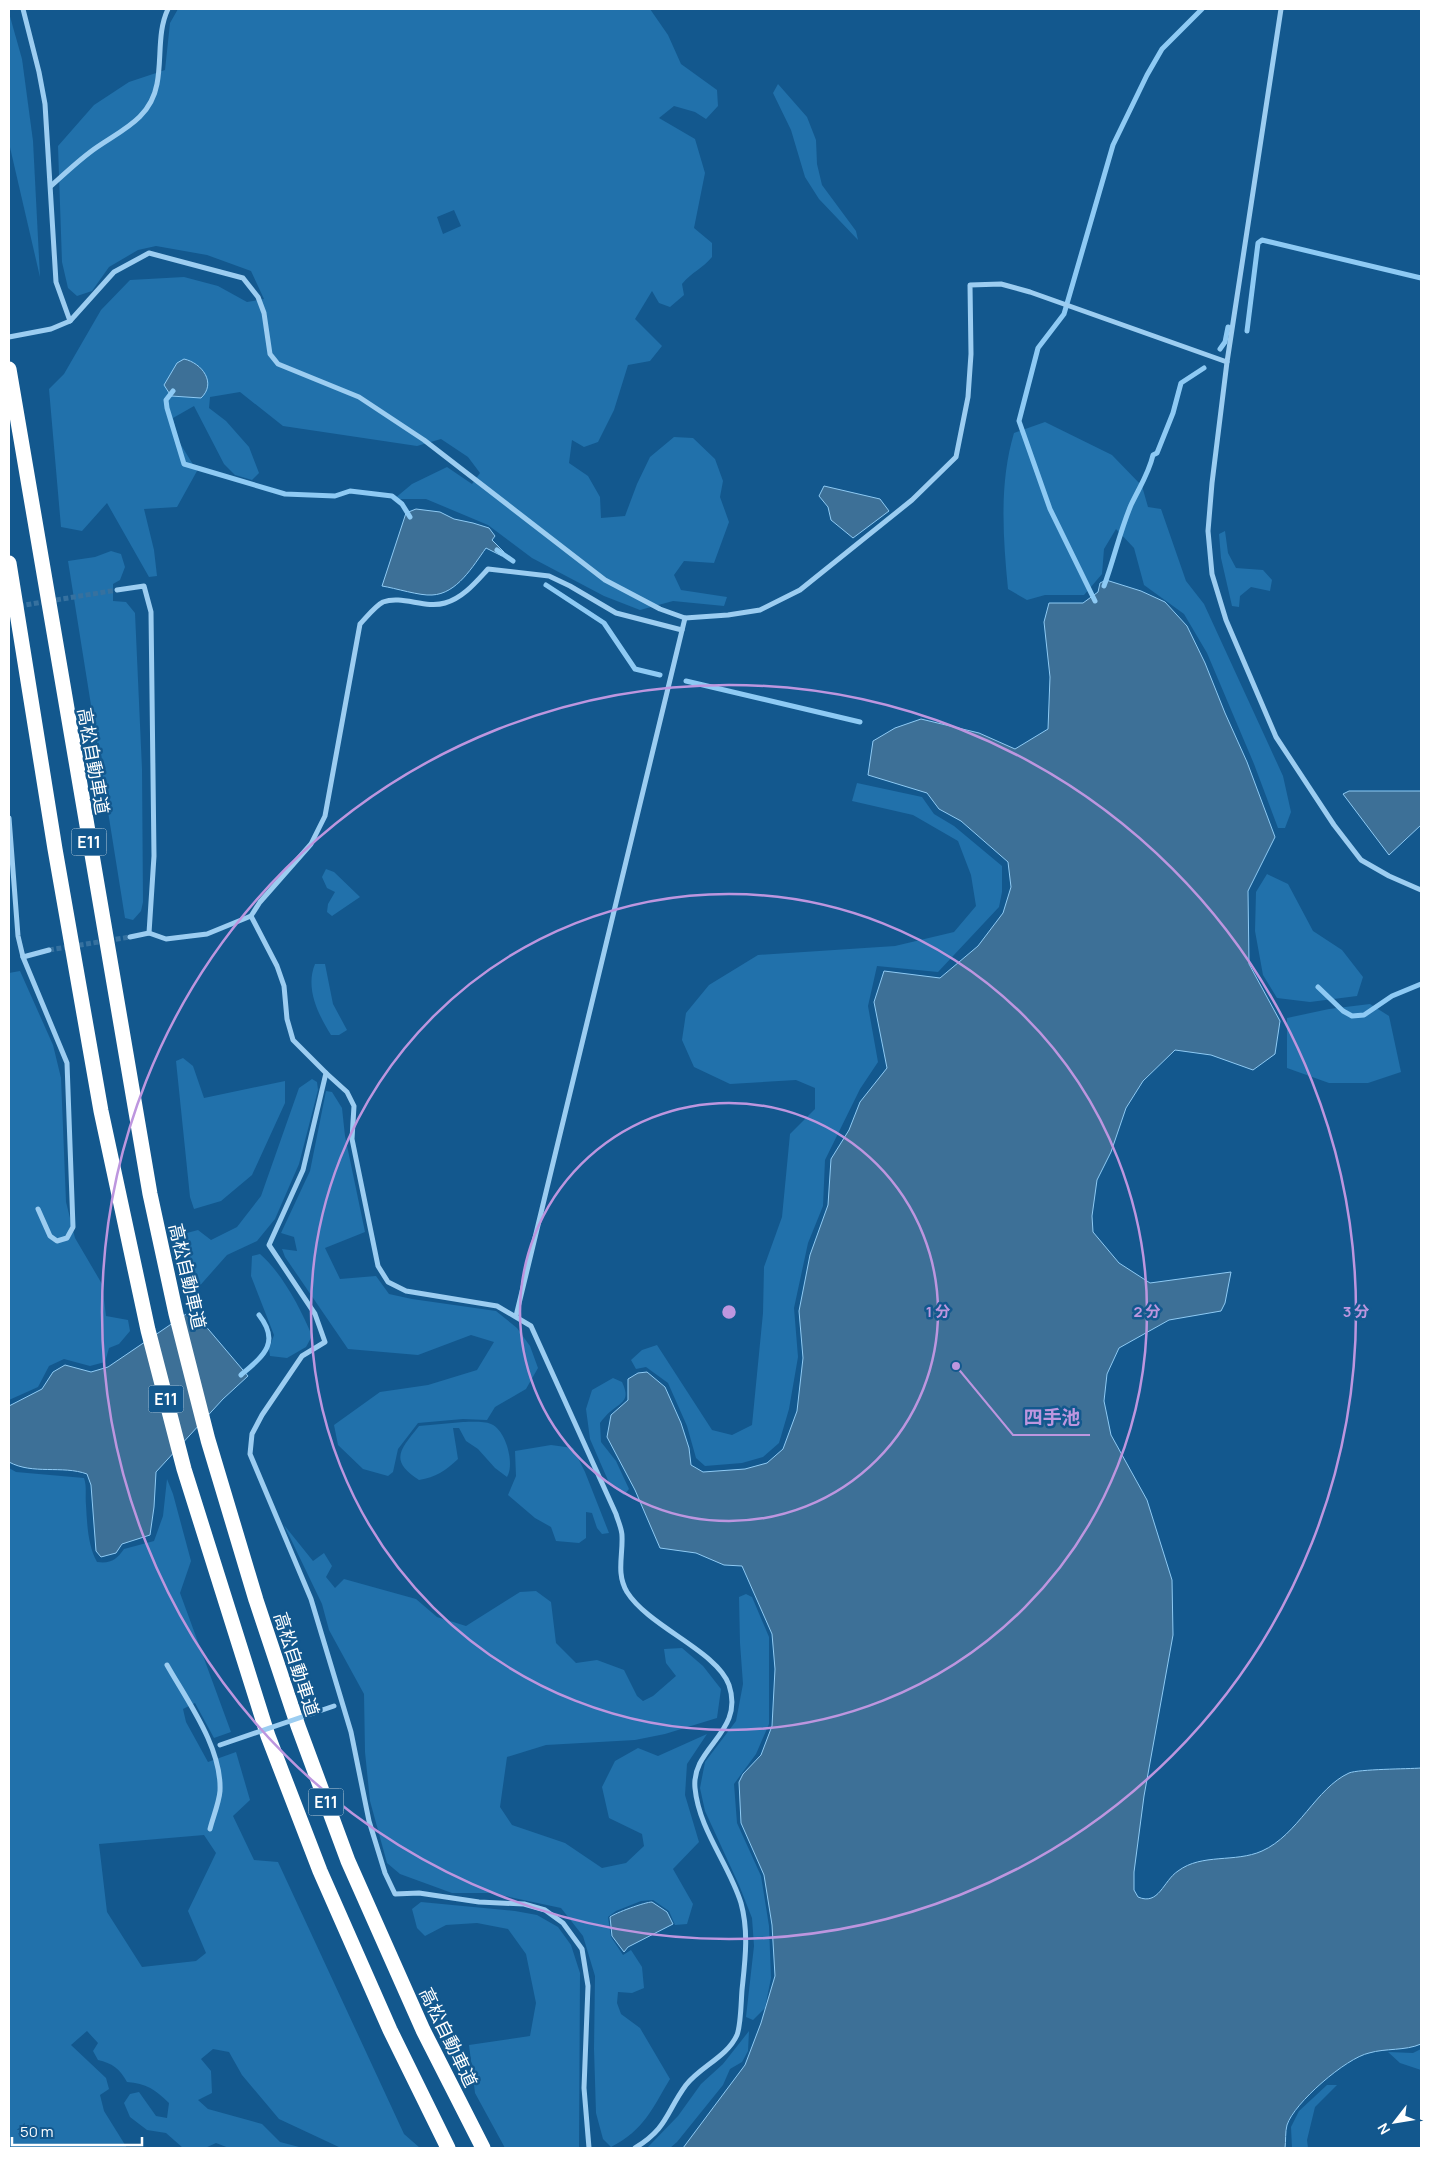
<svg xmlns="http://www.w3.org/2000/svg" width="1430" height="2157" font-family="Manrope,'Noto Sans JP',sans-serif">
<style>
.green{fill:#2171ab;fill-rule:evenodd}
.water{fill:#3d7097;stroke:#8ecaf4}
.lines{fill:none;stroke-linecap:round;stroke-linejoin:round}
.stream{stroke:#8ecaf4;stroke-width:5}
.minor-tunnel{stroke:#36719f;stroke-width:5;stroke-dasharray:5 2.5;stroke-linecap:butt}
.minor{stroke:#9ccdf1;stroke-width:5}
.motorway{stroke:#fff;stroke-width:15}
.minor-bridge{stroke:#9ccdf1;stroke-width:5}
.ring{fill:none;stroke:#bd96df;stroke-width:2.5}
.labels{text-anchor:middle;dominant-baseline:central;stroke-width:5;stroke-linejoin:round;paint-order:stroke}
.shield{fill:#13588e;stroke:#b8cddd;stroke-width:1}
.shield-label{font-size:16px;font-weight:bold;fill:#fff}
.street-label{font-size:18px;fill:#fff;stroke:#13588e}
.centre{fill:#bd96df;stroke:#13588e;stroke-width:2.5}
.ring-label{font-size:15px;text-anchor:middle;font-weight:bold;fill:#bd96df;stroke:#13588e;stroke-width:5;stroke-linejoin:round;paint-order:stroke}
.leader{fill:none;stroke:#bd96df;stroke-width:2}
.callout-dot{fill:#bd96df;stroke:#13588e;stroke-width:2}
.callout-label{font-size:19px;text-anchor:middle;font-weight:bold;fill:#bd96df;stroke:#13588e;stroke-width:5;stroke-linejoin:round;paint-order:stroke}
</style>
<rect width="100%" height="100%" fill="#13588e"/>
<!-- green -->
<g class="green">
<path d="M 178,9 L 650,9 L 668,35 L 681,64 L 717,90 L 718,106 L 706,119 L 695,112 L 674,106 L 659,118 L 695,139 L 705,173 L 694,228 L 712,243 L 712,257 C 703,268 692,272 682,284 L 684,295 L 670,307 L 659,303 L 652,291 L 635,319 L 662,346 L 650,361 L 628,365 L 614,410 L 598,442 L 584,447 L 572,440 L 569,463 L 588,476 L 600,497 L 601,518 L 625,516 L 637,484 L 650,457 L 674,437 L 693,438 L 715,459 L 723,481 L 720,497 L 729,522 L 714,563 L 684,561 L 674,575 L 681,590 L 727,597 L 724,606 L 673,601 L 640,610 L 604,596 L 532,558 L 488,525 L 426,499 L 394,499 L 412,484 L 447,467 L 472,484 L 480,473 L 468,457 L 441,439 L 417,446 L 283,426 L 240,392 L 210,397 L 209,408 L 226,421 L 249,447 L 259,473 L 252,480 L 235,475 L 224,464 L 194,406 L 173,418 L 178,440 L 197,471 L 177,507 L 144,509 L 154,550 L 157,576 L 149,577 L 107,503 L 82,531 L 61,527 L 49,389 L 64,374 L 101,310 L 130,280 L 184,277 L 218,286 L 247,302 L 264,299 L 251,271 L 207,255 L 156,246 L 138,250 L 109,267 L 92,291 L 77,296 L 68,288 L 62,262 L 58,146 L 94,105 L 129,82 L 165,70 L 170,23 ZM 454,210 L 461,226 L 443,234 L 437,217 Z"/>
<path d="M 9,13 L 22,59 L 33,141 L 40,277 L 9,143 Z"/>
<path d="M 778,84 L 807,117 L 816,140 L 817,164 L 822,185 L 856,231 L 858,240 L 819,199 L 805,177 L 791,130 L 773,93 Z"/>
<path d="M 1045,422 L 1112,455 L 1142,486 L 1148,507 L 1161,509 L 1186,581 L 1204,604 L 1283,776 L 1291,812 L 1285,828 L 1278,828 L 1254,764 L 1207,653 L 1184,614 L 1144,585 L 1134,548 L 1116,529 L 1104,549 L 1102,574 L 1084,595 L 1045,595 L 1027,600 L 1008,589 C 1003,537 999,483 1014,433 Z"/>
<path d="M 1225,531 L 1228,553 L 1236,568 L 1263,570 L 1272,580 L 1270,591 L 1251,587 L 1240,596 L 1239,607 L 1232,606 L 1221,558 L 1219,534 Z"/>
<path d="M 111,551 L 121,554 L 125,567 L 120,580 L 113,584 L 113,601 L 126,602 L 135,613 L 142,769 L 143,902 L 141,911 L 133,920 L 125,918 L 68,561 L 95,557 Z"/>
<path d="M 857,783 L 922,797 L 934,814 L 954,826 L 1002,866 L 1002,892 L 999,907 L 938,972 L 877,966 L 868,1006 L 878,1062 L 860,1089 L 825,1160 L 823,1206 L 808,1243 L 794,1308 L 798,1357 L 789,1409 L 779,1443 L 763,1457 L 742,1463 L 705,1466 L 696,1458 L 687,1426 L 668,1383 L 646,1367 L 636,1369 L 631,1360 L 642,1350 L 657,1345 L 712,1430 L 732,1435 L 752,1425 L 763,1313 L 764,1267 L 782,1217 L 790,1134 L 815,1109 L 815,1088 L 796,1080 L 730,1084 L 694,1067 L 682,1040 L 686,1013 L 709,985 L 758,955 L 895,946 L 954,932 L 976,906 L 971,875 L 958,841 L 913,815 L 852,801 Z"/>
<path d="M 326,869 L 334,872 L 360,897 L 332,916 L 327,912 L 328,904 L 335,892 L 327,888 L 322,877 Z"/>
<path d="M 1267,874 L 1288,884 L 1313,931 L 1342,950 L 1363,977 L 1357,996 L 1310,1002 L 1277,998 L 1263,975 L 1255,931 L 1256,892 Z"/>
<path d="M 315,964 L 325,964 L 333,1004 L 347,1030 L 339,1035 L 331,1035 C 318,1014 305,988 315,964 Z"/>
<path d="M 20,971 L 53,1045 L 61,1078 L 66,1202 L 75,1238 L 102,1284 L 106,1316 L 128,1320 L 130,1331 L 119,1344 L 109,1348 L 105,1362 L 90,1366 L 64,1359 L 49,1366 L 38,1387 L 9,1400 L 9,973 Z"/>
<path d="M 1370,1004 L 1389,1016 L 1401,1072 L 1368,1083 L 1329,1083 L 1287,1068 L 1287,1018 L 1329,1009 Z"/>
<path d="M 183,1058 L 193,1066 L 204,1098 L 285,1081 L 285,1103 L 252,1175 L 221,1201 L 194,1209 L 190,1197 L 176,1061 Z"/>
<path d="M 312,1079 L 317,1082 L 318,1090 L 299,1164 L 275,1219 L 257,1241 L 227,1255 L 196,1290 L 189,1287 L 185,1276 L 183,1234 L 198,1230 L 211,1240 L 237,1227 L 261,1196 L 299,1088 Z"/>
<path d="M 326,1091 L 332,1092 L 342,1108 L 345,1136 L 365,1232 L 325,1248 L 340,1279 L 376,1276 L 389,1294 L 412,1299 L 496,1311 L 517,1328 L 530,1346 L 538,1368 L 526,1389 L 495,1407 L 487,1420 L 463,1419 L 418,1423 L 398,1449 L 393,1472 L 388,1476 L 363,1469 L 338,1445 L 334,1425 L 380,1392 L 428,1385 L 477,1370 L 494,1342 L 471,1335 L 418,1355 L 348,1349 L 285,1257 L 282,1249 L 297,1251 L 294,1237 L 281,1233 L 310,1171 Z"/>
<path d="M 260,1254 C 282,1273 301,1309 312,1336 L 306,1347 L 287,1358 L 270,1356 L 269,1349 L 274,1335 L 251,1276 L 252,1256 Z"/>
<path d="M 613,1378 L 622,1382 C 630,1399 624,1401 611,1411 C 607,1414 603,1419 600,1423 L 601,1442 L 616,1461 L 629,1489 L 624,1495 L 610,1485 L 590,1439 L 586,1409 L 592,1390 Z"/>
<path d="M 463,1422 C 471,1422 484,1421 491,1424 C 506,1430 515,1464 507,1477 L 495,1468 L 478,1449 L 466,1441 L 459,1428 L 453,1428 L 458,1459 C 445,1471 436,1477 419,1480 C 388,1460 401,1449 419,1426 Z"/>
<path d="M 551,1445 L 573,1448 L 585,1472 L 609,1533 L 602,1534 L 597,1528 L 592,1513 L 586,1512 L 586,1538 L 579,1543 L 556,1541 L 551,1527 L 535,1518 L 508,1495 L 516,1476 L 515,1451 Z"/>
<path d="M 9,1468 L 16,1472 L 84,1478 C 87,1487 85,1495 86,1505 C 87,1524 88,1546 97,1562 C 111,1564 117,1559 124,1549 L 154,1541 L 163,1516 L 167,1479 L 173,1494 L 191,1561 L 180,1593 L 231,1732 L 214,1738 L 195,1703 L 183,1709 L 186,1722 L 208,1762 L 236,1752 L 250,1800 L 233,1816 L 254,1860 L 278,1862 L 404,2134 L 420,2148 L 341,2148 L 279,2119 L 242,2075 L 229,2052 L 213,2049 L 201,2059 L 211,2071 L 212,2093 L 198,2100 L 208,2109 L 262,2124 L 280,2142 L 303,2148 L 229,2148 L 216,2143 L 205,2148 L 183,2148 L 166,2133 L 147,2130 L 130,2117 L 124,2103 L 130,2094 L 139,2092 L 156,2116 L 167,2118 L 169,2103 C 156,2090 146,2083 127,2082 C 120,2069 112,2063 98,2060 L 93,2051 L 98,2043 L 87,2031 L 71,2045 L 106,2078 L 109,2089 L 100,2095 L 104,2111 L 127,2148 L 9,2148 ZM 204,1835 L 216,1853 L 188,1911 L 206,1953 L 196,1961 L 142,1967 L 107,1912 L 99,1844 Z"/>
<path d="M 284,1525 L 313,1561 L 324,1553 L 332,1566 L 326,1577 L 335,1588 L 344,1579 L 416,1599 L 437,1617 L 466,1626 L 520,1592 L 536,1591 L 551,1602 L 556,1643 L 576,1663 L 597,1660 L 624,1670 L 637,1696 L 643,1701 L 653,1696 L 676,1676 L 666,1663 L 664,1649 L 682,1648 L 703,1666 L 721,1689 L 717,1718 L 665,1734 L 635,1740 L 546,1745 L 507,1757 L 500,1807 L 512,1825 L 565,1843 L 602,1868 L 626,1863 L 644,1846 L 642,1834 L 609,1818 L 602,1787 L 615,1761 L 638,1748 L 658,1756 L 707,1734 L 687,1764 L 685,1795 L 699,1842 L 673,1869 L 693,1904 L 687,1924 L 675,1925 L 669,1911 L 653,1900 L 641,1901 L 616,1911 L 608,1917 L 611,1937 L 623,1955 L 631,1950 L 642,1967 L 644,1988 L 632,1993 L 618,1992 L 617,2003 L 621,2014 L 640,2028 L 670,2079 C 652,2109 644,2130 611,2147 L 603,2139 L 596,2113 L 594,2049 L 595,1976 L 583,1936 L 561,1908 L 491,1893 L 452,1893 L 400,1874 L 387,1863 L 370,1801 L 365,1752 L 364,1694 L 329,1630 L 322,1604 Z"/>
<path d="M 746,1594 L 752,1597 L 769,1637 L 769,1724 L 756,1754 L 734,1784 L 737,1823 L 761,1876 L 769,1926 L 771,1978 L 765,2008 L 753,2020 L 746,2017 L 754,1946 L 752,1918 L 739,1885 L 705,1811 L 700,1788 L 705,1762 L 736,1721 L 743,1684 L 740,1643 L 739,1597 Z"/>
<path d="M 421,1902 L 515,1911 L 537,1915 L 558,1927 L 571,1945 L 580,1973 L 579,2148 L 505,2148 L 475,2093 L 469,2045 L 530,2036 L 536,2003 L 526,1954 L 508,1929 L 477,1923 L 446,1925 L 425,1936 L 417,1928 L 412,1909 Z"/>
<path d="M 749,2031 L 748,2051 L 742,2062 L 730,2069 L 723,2085 L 677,2142 L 670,2148 L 647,2148 L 678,2116 L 701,2084 L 723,2064 Z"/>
<path d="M 1421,2049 L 1421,2070 L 1400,2063 L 1388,2052 L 1413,2053 Z"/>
<path d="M 1327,2085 L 1337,2085 L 1315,2107 L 1307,2140 L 1308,2148 L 1292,2148 L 1291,2127 L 1299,2111 Z"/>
</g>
<!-- water -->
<g class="water">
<path d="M 184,359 C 202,363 217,383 201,398 L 171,396 L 164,385 L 177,363 Z"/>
<path d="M 824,486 L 880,499 L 889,511 L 853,538 L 831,520 L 828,507 L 819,496 Z"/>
<path d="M 416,509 L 440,512 L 454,519 L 473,523 L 489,528 L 495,536 L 492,540 L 504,552 L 502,556 L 486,548 C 473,566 457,594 432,595 C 420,596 395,588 382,586 L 406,513 Z"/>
<path d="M 1106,580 L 1141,591 L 1165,602 L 1187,626 L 1205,663 L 1225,713 L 1247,762 L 1275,837 L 1248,891 L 1249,964 L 1280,1021 L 1275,1054 L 1253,1070 L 1211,1055 L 1175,1050 L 1143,1081 L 1126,1108 L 1111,1152 L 1097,1180 L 1092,1216 L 1093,1232 L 1119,1263 L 1150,1283 L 1231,1272 L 1225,1303 L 1221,1311 L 1169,1320 L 1119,1348 L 1107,1374 L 1104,1401 L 1111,1435 L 1147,1500 L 1172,1580 L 1173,1635 L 1144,1796 L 1134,1872 L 1134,1890 L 1138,1897 C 1159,1906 1163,1881 1178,1871 C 1202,1853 1235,1863 1262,1851 C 1298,1835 1316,1788 1349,1773 C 1359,1769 1408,1769 1421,1768 L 1421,2044 C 1405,2051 1386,2048 1369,2053 C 1346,2058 1294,2103 1287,2125 C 1285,2132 1286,2141 1285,2148 L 683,2148 L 745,2065 L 761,2023 L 775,1976 L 772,1925 L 764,1875 L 741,1823 L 739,1782 L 743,1774 L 761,1755 L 772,1726 L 775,1669 L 772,1634 L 742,1566 L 724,1565 L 696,1553 L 660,1548 L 635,1490 L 607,1437 L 611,1415 L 628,1400 L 628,1379 L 638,1373 L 647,1372 L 665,1387 L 681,1423 L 689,1448 L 691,1465 L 703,1472 L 745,1469 L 767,1463 L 783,1449 L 797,1411 L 803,1358 L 799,1311 L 810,1255 L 828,1205 L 831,1159 L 849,1130 L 860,1102 L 887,1068 L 874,1002 L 884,971 L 940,978 L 978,946 L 1003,913 L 1011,887 L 1008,862 L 961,821 L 939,809 L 927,793 L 868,775 L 873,741 L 895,728 L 921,719 L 979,733 L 1015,749 L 1048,729 L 1050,677 L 1044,622 L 1049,603 L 1083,603 L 1098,592 L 1100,583 Z"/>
<path d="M 1349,791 L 1421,791 L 1421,825 L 1389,855 L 1343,794 Z"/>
<path d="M 192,1310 L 248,1376 L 223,1399 L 156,1472 L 154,1507 L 150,1535 L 122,1544 L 116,1553 L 101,1557 L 96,1551 L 91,1485 L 87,1474 C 62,1465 33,1475 9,1462 L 9,1406 L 42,1389 L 53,1372 L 65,1365 L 91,1372 L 108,1367 Z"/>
<path d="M 652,1902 L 667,1912 L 673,1924 L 628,1947 L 624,1952 L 612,1936 L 610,1917 C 615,1913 645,1902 652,1902 Z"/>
</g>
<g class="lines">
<!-- stream -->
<g class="stream">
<path d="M 1247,331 L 1258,243 L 1262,240 L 1421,278"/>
<path d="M 1220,349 L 1225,342 L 1228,327"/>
<path d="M 173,391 L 166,400 L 167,408 L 184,464 L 285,494 L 335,496 L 350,491 L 392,496 L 402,504 L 410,517"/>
<path d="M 497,550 L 513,561"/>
<path d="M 546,585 L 604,623 L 635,669 L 660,675"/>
<path d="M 1104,586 C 1114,559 1120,531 1131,505 C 1139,488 1149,473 1153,455 L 1157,453 L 1173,413 L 1181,383 L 1204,368"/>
<path d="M 1095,601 L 1050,509 L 1019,421 L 1038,348 L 1064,314 L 1113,145 L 1147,75 L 1162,49 L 1202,9"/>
<path d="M 686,681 L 860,722"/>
<path d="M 1318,987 L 1343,1011 L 1352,1016 L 1364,1015 L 1392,996 L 1421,984"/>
<path d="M 241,1375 C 263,1356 281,1343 259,1315"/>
</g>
<!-- minor-tunnel -->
<g class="minor-tunnel">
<path d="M 19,606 L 117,590"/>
<path d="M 49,950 L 130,937"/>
</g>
<!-- minor -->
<g class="minor">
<path d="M 23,9 L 39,72 L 45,104 L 56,282 L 70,321"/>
<path d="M 1281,9 L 1227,362 L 1212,483 L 1208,531 L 1212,574 L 1226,620 L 1276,737 L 1334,825 L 1361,860 L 1389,876 L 1421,890"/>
<path d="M 51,186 C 63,175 76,163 89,153 C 116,132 150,122 157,84 C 162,59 157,32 168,9"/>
<path d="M 9,337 L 51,329 L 70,321 L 114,272 L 149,253 L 243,278 L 258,297 L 264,313 L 270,354 L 278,364 L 359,397 L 424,440 L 605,580 L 660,609 L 685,618 L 728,615 L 760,610 L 800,590 L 912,500 L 956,457 L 968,397 L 971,354 L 970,285 L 1001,284 L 1030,292 L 1227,362"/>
<path d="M 117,590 L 144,586 L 151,612 L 154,856 L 149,933"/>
<path d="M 9,818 L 18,936 L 23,957 L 49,950"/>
<path d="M 251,916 L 277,966 L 284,986 L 287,1019 L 293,1040 L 326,1073 L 303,1170 L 269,1245 L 315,1314 L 325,1342 L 302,1356 L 262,1415 L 252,1434 L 250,1454 L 311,1599 L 351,1732 L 369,1821 L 385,1873 L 395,1894 L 419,1893 L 479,1902 L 524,1904 L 545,1910 L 563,1923 L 582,1949 L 588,1986 L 584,2088 L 589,2148"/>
<path d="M 130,937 L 149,933 L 166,939 L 207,934 L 251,916 L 260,902 L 311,844 L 325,816 L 360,624 C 366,618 375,606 383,602 C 402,595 425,609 445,603 C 463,598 476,582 488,569 L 549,576 L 570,586 L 616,613 L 682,630"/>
<path d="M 23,957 L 67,1063 L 73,1227 L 67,1238 L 57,1241 L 50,1236 L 38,1209"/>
<path d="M 326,1073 L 347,1092 L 354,1106 L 352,1139 L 378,1266 L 388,1282 L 406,1291 L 497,1306 L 531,1326 L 616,1514 C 618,1521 622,1529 622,1536 C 623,1556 616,1573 627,1592 C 649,1627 717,1651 729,1685 C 745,1733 691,1747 695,1788 C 699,1830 729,1864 741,1903 C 749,1932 745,1961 742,1990 C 741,2002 741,2024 737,2035 C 727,2057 701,2066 686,2085 C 666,2112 668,2128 635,2148"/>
<path d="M 516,1316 L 685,618"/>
<path d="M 167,1665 C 188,1702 222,1748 220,1791 C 219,1803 213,1817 210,1829"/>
</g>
<!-- motorway -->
<g class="motorway">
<path d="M 9,369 L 150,1194 L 176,1314 L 208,1440 L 256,1600 L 298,1726 L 348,1861 L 423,2030 L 483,2148"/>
<path d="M 9,563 L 55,849 L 101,1111 L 148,1330 L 184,1469 L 268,1736 L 320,1871 L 390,2030 L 448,2148"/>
</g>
<!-- minor-bridge -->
<path class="minor-bridge" d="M 220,1745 L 334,1706"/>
</g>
<!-- distance rings -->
<g class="ring">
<circle cx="729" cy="1312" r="209"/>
<circle cx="729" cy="1312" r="418"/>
<circle cx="729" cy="1312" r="627"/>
</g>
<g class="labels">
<!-- shield labels -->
<g class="shield">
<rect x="71.5" y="828.5" width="35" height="27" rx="4"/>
<rect x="148.5" y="1385.5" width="35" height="27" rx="4"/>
<rect x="308.5" y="1788.5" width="35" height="27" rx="4"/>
</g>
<g class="shield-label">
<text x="89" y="842">E11</text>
<text x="166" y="1399">E11</text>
<text x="326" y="1802">E11</text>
</g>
<!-- street labels -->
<g class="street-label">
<text transform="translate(94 761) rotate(80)">高松自動車道</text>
<text transform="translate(188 1276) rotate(77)">高松自動車道</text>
<text transform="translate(297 1664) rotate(72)">高松自動車道</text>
<text transform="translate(449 2037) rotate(64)">高松自動車道</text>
</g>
</g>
<circle cx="729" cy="1312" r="8" class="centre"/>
<g class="ring-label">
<text x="938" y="1317">1 分</text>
<text x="1147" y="1317">2 分</text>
<text x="1356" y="1317">3 分</text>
</g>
<!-- callouts -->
<path class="leader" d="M956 1366L1013 1435H1090"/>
<circle class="callout-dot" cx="956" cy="1366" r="5"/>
<g class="callout-label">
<text x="1052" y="1424">四手池</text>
</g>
<!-- border -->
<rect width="1430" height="2157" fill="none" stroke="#ffffff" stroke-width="20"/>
<!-- north arrow -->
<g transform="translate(1395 2122) rotate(239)" stroke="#13588e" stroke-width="4" paint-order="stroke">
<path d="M0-4L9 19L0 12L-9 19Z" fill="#ffffff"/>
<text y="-8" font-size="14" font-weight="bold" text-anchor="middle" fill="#ffffff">N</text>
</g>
<!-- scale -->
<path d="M12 2137v8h130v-8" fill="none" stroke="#ffffff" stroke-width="2.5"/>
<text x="20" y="2137" font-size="15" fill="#ffffff" stroke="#13588e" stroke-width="4" paint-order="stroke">50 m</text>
</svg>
